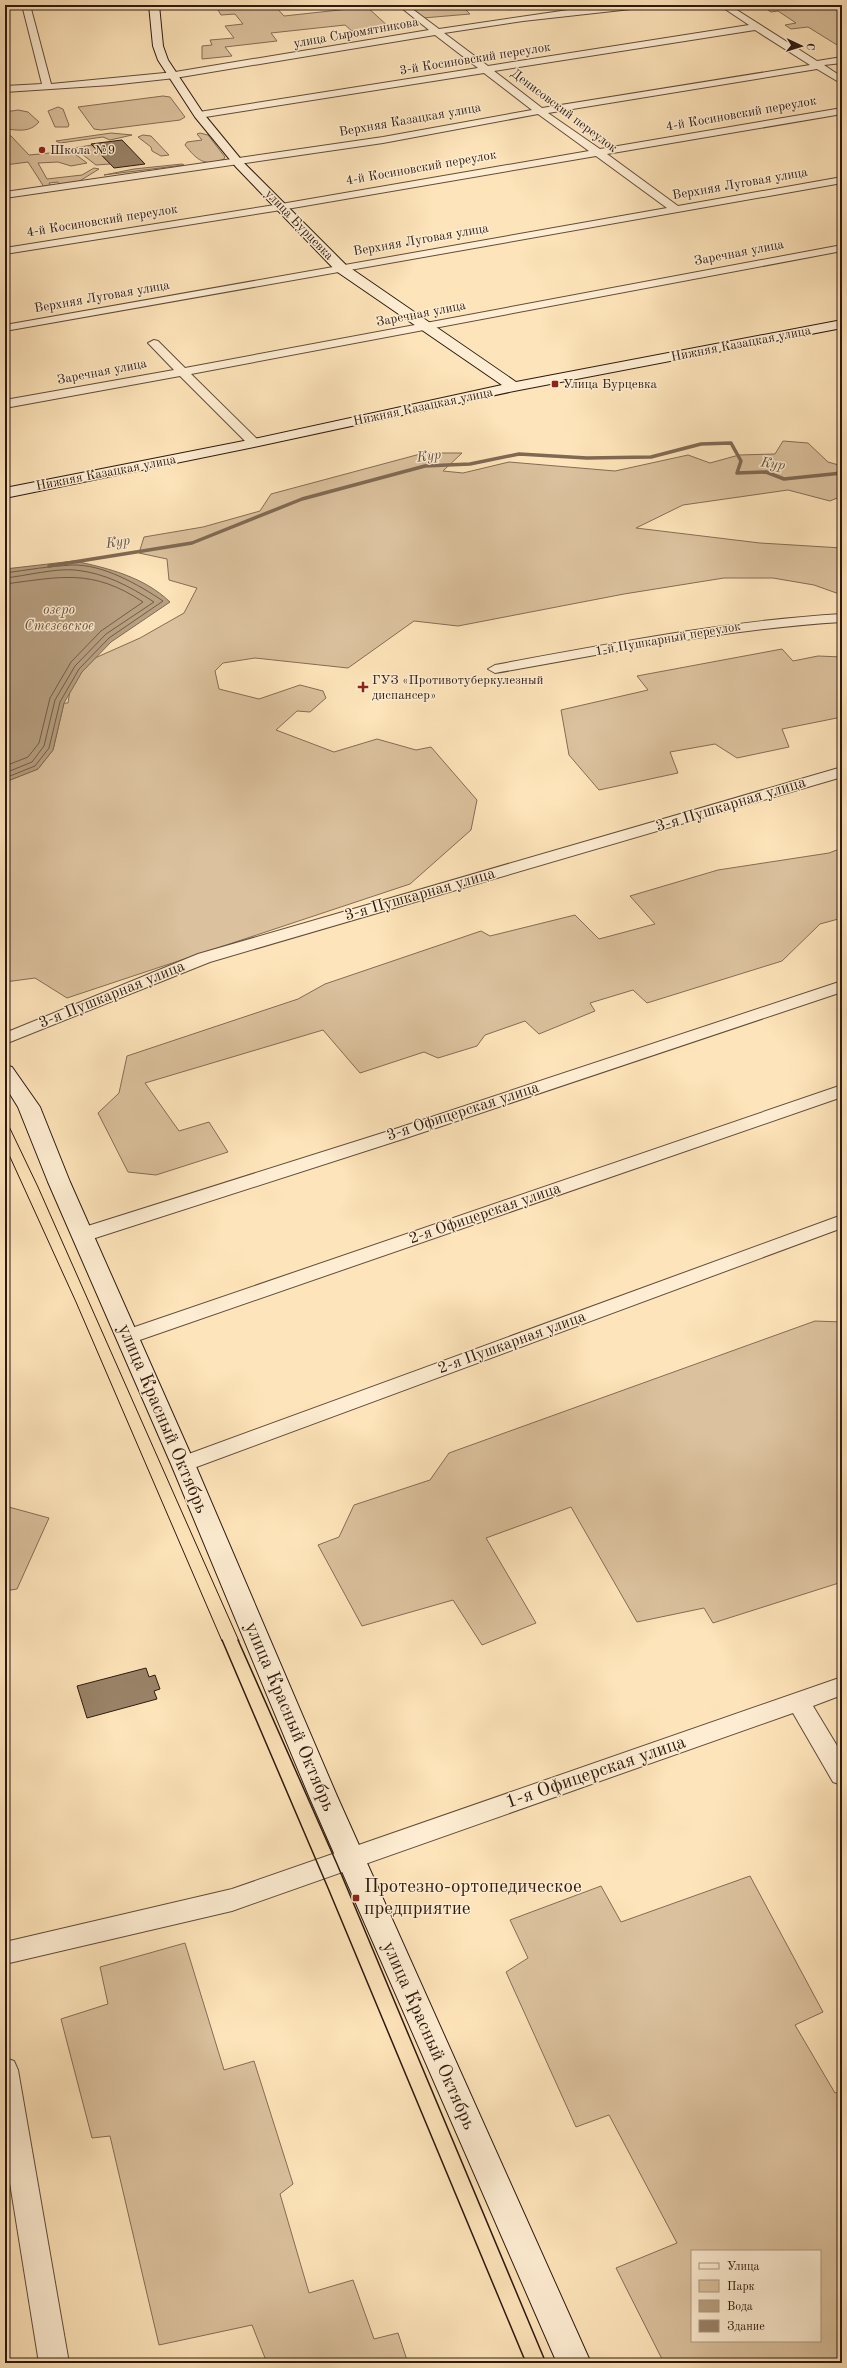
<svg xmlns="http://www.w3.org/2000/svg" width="847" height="2368" font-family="'Old Standard TT',serif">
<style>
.green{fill:#dbc19d;stroke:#846d56;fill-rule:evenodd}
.water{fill:#b79f80;stroke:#806953}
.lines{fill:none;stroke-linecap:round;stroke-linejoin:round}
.shore{stroke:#725c48;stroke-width:1}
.stream{stroke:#806953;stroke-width:3.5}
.building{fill:#9a8368;stroke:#2e190f}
.street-casing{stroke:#624c3a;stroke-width:2}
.secondary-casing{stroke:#2e190f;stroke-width:2}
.street{fill:#feedd2;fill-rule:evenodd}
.secondary{fill:#feedd2;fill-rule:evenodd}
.tram-far1{stroke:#2e190f;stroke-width:1}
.tram{stroke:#2e190f;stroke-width:1.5}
.poi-dot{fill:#8f2418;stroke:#feedd2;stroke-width:1.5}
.labels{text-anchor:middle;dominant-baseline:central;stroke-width:3;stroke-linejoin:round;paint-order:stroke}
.far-street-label{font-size:13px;fill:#2e190f;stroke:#feedd2}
.far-poi-label{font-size:13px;fill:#2e190f;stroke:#feedd2;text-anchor:start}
.far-water-label{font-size:14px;font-style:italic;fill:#654f3c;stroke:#feedd2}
.street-label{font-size:16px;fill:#2e190f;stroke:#feedd2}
.near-street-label{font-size:19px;fill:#2e190f;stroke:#feedd2}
.near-poi-label{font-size:19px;fill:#2e190f;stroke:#feedd2;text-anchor:start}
</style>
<rect width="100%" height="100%" fill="#fee4ba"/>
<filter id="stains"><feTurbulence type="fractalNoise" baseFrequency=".005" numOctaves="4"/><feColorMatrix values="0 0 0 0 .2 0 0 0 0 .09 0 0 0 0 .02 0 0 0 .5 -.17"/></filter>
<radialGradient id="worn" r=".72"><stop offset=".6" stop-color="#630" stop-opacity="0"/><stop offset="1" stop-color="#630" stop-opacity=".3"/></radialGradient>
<!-- green -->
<g class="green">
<path d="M 215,5 L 274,5 L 284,16 L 367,7 L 389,27 L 352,31 L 345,25 L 271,33 L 277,41 L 225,47 L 232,56 L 202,59 L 202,46 L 212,45 L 210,40 L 234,38 L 225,26 L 243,24 L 235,14 L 221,15 Z"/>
<path d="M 421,5 L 529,5 L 510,10 L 503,6 L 466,10 L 470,14 L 423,18 L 409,6 Z"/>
<path d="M 760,5 L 842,5 L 842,48 L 808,27 L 791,29 L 785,25 L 796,23 L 778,11 L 771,12 Z"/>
<path d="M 163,96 L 170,97 L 185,117 L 180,120 L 101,130 L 94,129 L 78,107 Z"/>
<path d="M 58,107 L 63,109 L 69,125 L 68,127 L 55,127 L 48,111 Z"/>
<path d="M 18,110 L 28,112 L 39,122 C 29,133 19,130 5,129 L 5,112 Z"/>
<path d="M 5,133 L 11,136 L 29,155 L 71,151 L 87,163 L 71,166 L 58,162 L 38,163 L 47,179 L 82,175 L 94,168 L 99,169 L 78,182 L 60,185 L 58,182 L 49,183 L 51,186 L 44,187 L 28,162 L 5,165 Z"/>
<path d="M 111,133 L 132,135 L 110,140 L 103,137 L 60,143 L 56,141 Z"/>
<path d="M 200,133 L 208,135 L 225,157 L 224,159 C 204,167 197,160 185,145 L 187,142 L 202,140 L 197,134 Z"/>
<path d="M 143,135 L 151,136 L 169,155 L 161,156 L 152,151 L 151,147 L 138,137 Z"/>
<path d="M 92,145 L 110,164 L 96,165 L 74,148 Z"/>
<path d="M 182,164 L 184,165 L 104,175 L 134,169 Z"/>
<path d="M 783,441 L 808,443 L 828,462 L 842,466 L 842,496 L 830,501 L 788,490 L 683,505 L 636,528 L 760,543 L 842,548 L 842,595 L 814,585 L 773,578 L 724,578 L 624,594 L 458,626 L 414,621 L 348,668 L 255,658 L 223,663 L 215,671 L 219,689 L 259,699 L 300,685 L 323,691 L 326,698 L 310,712 L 297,711 L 276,730 L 334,752 L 377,739 L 416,750 L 431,747 L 477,800 L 471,830 L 410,884 L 67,998 L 35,978 L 5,982 L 5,782 L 38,769 L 53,750 L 64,703 L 68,703 L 71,683 L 95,658 L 140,638 L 184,613 L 197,588 L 169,580 L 167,559 L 139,553 L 144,537 L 203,527 L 260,511 L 271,494 L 424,453 L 462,453 L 443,471 L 463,473 L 509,462 L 615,471 L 688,455 L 710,463 L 739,455 L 775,454 Z"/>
<path d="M 782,649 L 793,661 L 818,656 L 842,657 L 842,717 L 782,729 L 789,747 L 737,758 L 715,744 L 670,752 L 678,773 L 599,790 L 569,755 L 561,710 L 648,690 L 637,676 Z"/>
<path d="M 842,848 L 842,918 L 820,924 L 782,961 L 647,1003 L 633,990 L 590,1003 L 595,1011 L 539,1034 L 525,1021 L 485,1035 L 477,1046 L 438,1058 L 424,1052 L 360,1073 L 323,1030 L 145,1083 L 179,1131 L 209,1122 L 228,1152 L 156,1175 L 128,1172 L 98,1113 L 119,1093 L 127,1056 L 298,999 L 325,984 L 481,931 L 490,936 L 575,915 L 599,939 L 655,924 L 630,896 L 718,870 L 829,853 Z"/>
<path d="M 815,1321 L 842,1322 L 842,1582 L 713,1623 L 704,1608 L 637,1622 L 571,1507 L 486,1538 L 536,1623 L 482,1645 L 453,1600 L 362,1626 L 318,1545 L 339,1537 L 354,1505 L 430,1480 L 449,1453 Z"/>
<path d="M 5,1506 L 49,1518 L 17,1589 L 5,1591 Z"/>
<path d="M 750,1876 L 823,2012 L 795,2025 L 835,2093 L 842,2091 L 842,2363 L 664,2363 L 616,2268 L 677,2243 L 609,2115 L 576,2127 L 506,1972 L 528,1958 L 510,1920 L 601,1886 L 621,1922 ZM 692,2251 L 820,2251 L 820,2341 L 692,2341 Z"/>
<path d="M 185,1943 L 224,2070 L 254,2061 L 293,2184 L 280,2194 L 309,2293 L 353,2280 L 374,2339 L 398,2333 L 408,2363 L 267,2363 L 252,2325 L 159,2345 L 110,2136 L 92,2138 L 61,2019 L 108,2004 L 100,1967 Z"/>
</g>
<!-- water -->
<path class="water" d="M 74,561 C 108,568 144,577 170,602 L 111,642 L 82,672 L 64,703 L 53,750 L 38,769 L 5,782 L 5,569 Z"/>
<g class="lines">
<!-- shore -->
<g class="shore">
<path d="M 5,573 C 27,570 50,566 72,565 C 103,564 139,585 163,601 L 109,638 L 79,669 L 60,702 L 49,748 L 35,766 L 5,778"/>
<path d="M 5,578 C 25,576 56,568 75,570 C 105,573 129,586 154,602 L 106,634 L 75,666 L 55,700 L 44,746 L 32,762 L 5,773"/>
<path d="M 5,584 C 61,577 92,568 143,602 L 101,631 L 71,662 L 50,698 L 39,743 L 28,757 L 5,766"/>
</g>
<!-- stream -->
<path class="stream" d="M 49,566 L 192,543 L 302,499 L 425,466 L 470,464 L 519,454 L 587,458 L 651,457 L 701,444 L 731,443 L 741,461 L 737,473 L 766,472 L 784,479 L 842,473"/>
</g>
<!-- building -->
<g class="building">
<path d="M 122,140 L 145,164 L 114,168 L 91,144 Z"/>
<path d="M 146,1668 L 149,1677 L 155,1675 L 160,1689 L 154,1691 L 157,1699 L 87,1718 L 77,1686 Z"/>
</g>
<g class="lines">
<!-- street casing -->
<g class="street-casing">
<g id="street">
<path d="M 22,5 L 30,5 L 51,84 L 175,72 L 429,30 L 398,5 L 407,5 L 439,29 L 582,8 L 644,5 L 640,8 L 523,21 L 444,33 L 488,66 L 749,25 L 719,5 L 729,5 L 817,61 L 842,57 L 842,63 L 824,65 L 842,77 L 842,84 L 817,69 L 548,113 L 600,149 L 842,108 L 842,114 L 607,154 L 678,206 L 842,177 L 842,183 L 5,331 L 5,325 L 667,208 L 596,156 L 281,210 L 5,254 L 5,248 L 281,204 L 589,151 L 538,114 L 383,143 L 5,198 L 5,192 L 383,137 L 532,110 L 484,73 L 199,118 L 194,115 L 199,112 L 478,68 L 435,35 L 175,78 L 111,85 L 5,92 L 5,86 L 42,84 ZM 755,30 L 810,65 L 542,108 L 494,71 Z"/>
<path d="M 842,245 L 842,251 L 191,374 L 258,440 L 260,443 L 258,446 L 250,446 L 180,376 L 5,408 L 5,400 L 174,370 L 148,343 L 154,340 L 158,341 L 185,368 Z"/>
<path d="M 842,614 L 842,622 C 725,629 610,653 495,673 L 488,669 L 495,665 C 610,644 725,621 842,614 Z"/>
<path d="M 842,767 L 842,777 L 210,962 L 5,1044 L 5,1033 L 198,954 Z"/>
<path d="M 842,981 L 842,992 L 406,1138 L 89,1240 L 82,1241 L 75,1240 L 72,1235 L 75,1230 L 392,1130 Z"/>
<path d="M 842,1085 L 842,1097 L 134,1342 L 127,1344 L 120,1342 L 117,1337 L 120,1332 Z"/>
<path d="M 842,1215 L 842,1228 L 191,1469 L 183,1472 L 175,1469 L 172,1464 L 175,1459 Z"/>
<path d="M 842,1677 L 842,1695 L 813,1706 L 842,1754 L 842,1785 L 833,1782 L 793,1713 L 232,1911 L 5,1964 L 5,1942 L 232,1889 Z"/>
<path d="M 5,2058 L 14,2061 L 18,2070 L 69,2363 L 39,2363 L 5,2152 Z"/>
</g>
</g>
<!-- secondary casing -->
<g class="secondary-casing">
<g id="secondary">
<path d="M 149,5 L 159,5 L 163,46 L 168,60 L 203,113 L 244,163 L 346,265 L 516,382 L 842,320 L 842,328 L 514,391 L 254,447 L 5,498 L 5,488 L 254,439 L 502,385 L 336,271 L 236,167 L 195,117 L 158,60 L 153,46 Z"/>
<path d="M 5,1065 L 12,1067 L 40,1107 L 70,1182 L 195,1464 L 337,1796 L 591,2363 L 557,2363 L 309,1796 L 171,1464 L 48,1182 L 18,1107 L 5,1086 Z"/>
</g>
</g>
<!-- street -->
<use href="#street" class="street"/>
<!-- secondary -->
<use href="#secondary" class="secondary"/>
<!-- tram-far1 -->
<g class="tram-far1">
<path d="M 5,1118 L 38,1187 L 239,1641"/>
<path d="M 5,1146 L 76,1302 L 222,1641"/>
</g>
<!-- tram -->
<g class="tram">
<path d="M 222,1640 L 328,1888 L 526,2363"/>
<path d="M 238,1640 L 337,1864 L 546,2363"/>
</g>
</g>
<!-- markers -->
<g class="poi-dot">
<circle cx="42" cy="150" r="4"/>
<rect x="551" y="380" width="8" height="8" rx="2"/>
<path d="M361 681h4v4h4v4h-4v4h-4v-4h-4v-4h4z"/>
<rect x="352" y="1894" width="8" height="8" rx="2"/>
</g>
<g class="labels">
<!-- far-street labels -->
<g class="far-street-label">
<text transform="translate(356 33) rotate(-10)">улица Сыромятникова</text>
<text transform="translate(475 59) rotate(-9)">3-й Косиновский переулок</text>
<text transform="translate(564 111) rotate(37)">Денисовский переулок</text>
<text transform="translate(741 114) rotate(-10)">4-й Косиновский переулок</text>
<text transform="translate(410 120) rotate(-10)">Верхняя Казацкая улица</text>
<text transform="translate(421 168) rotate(-10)">4-й Косиновский переулок</text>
<text transform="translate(740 184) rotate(-10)">Верхняя Луговая улица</text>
<text transform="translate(102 221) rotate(-9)">4-й Косиновский переулок</text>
<text transform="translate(299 225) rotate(46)">улица Бурцевка</text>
<text transform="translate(421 240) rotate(-10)">Верхняя Луговая улица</text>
<text transform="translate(739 253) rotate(-11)">Заречная улица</text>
<text transform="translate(102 297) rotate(-10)">Верхняя Луговая улица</text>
<text transform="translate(421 314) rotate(-11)">Заречная улица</text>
<text transform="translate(741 344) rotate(-11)">Нижняя Казацкая улица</text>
<text transform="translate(102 372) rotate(-11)">Заречная улица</text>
<text transform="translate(423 407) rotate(-12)">Нижняя Казацкая улица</text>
<text transform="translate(106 473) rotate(-11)">Нижняя Казацкая улица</text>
<text transform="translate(668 639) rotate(-10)">1-й Пушкарный переулок</text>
</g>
<!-- far-poi labels -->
<g class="far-poi-label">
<text x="50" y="150">Школа №9</text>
<text x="563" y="384">Улица Бурцевка</text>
<text x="372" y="680">ГУЗ «Противотуберкулезный<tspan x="372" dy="15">диспансер»</tspan></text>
</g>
<!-- far-water labels -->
<g class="far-water-label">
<text transform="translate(429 456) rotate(-8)">Кур</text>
<text transform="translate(773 464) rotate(8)">Кур</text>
<text transform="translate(118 542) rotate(-9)">Кур</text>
<text x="59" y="610">озеро<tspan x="59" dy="16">Стезевское</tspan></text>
</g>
<!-- street labels -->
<g class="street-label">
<text transform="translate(731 805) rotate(-17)">3-я Пушкарная улица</text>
<text transform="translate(420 895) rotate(-16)">3-я Пушкарная улица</text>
<text transform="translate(112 995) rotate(-22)">3-я Пушкарная улица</text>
<text transform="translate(463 1112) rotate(-18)">3-я Офицерская улица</text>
<text transform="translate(485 1214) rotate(-19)">2-я Офицерская улица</text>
<text transform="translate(512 1343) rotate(-20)">2-я Пушкарная улица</text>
</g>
<!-- near-street labels -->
<g class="near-street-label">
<text transform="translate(162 1419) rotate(67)">улица Красный Октябрь</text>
<text transform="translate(289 1717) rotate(67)">улица Красный Октябрь</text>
<text transform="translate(596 1773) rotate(-19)">1-я Офицерская улица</text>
<text transform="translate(428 2036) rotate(66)">улица Красный Октябрь</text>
</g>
<!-- near-poi labels -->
<g class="near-poi-label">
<text x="364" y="1887">Протезно-ортопедическое<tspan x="364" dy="22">предприятие</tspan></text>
</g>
</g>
<!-- margin -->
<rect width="847" height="2368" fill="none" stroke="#fee4ba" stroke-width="20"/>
<rect x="6" y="6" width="835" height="2356" fill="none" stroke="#2e190f" stroke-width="2"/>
<rect x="10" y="10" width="827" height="2348" fill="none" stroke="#2e190f"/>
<!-- legend -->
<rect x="691" y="2250" width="130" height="92" fill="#feedd2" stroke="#ab9884"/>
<rect x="699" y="2263" width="20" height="6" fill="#feedd2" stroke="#ab9884"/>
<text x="727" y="2270" font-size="12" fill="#2e190f">Улица</text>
<rect x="699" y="2280" width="20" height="12" fill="#dbc19d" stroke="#ab9884"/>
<text x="727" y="2290" font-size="12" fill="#2e190f">Парк</text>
<rect x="699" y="2300" width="20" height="12" fill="#b79f80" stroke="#ab9884"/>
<text x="727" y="2310" font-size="12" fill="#2e190f">Вода</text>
<rect x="699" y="2320" width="20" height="12" fill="#9a8368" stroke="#ab9884"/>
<text x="727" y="2330" font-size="12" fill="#2e190f">Здание</text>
<!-- north arrow -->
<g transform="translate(801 46) rotate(94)" stroke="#feedd2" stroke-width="3" paint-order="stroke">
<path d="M0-3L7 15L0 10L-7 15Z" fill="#2e190f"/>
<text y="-6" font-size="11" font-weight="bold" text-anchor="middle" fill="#2e190f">С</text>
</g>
<rect width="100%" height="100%" filter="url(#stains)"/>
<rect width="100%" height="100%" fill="url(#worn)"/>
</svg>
